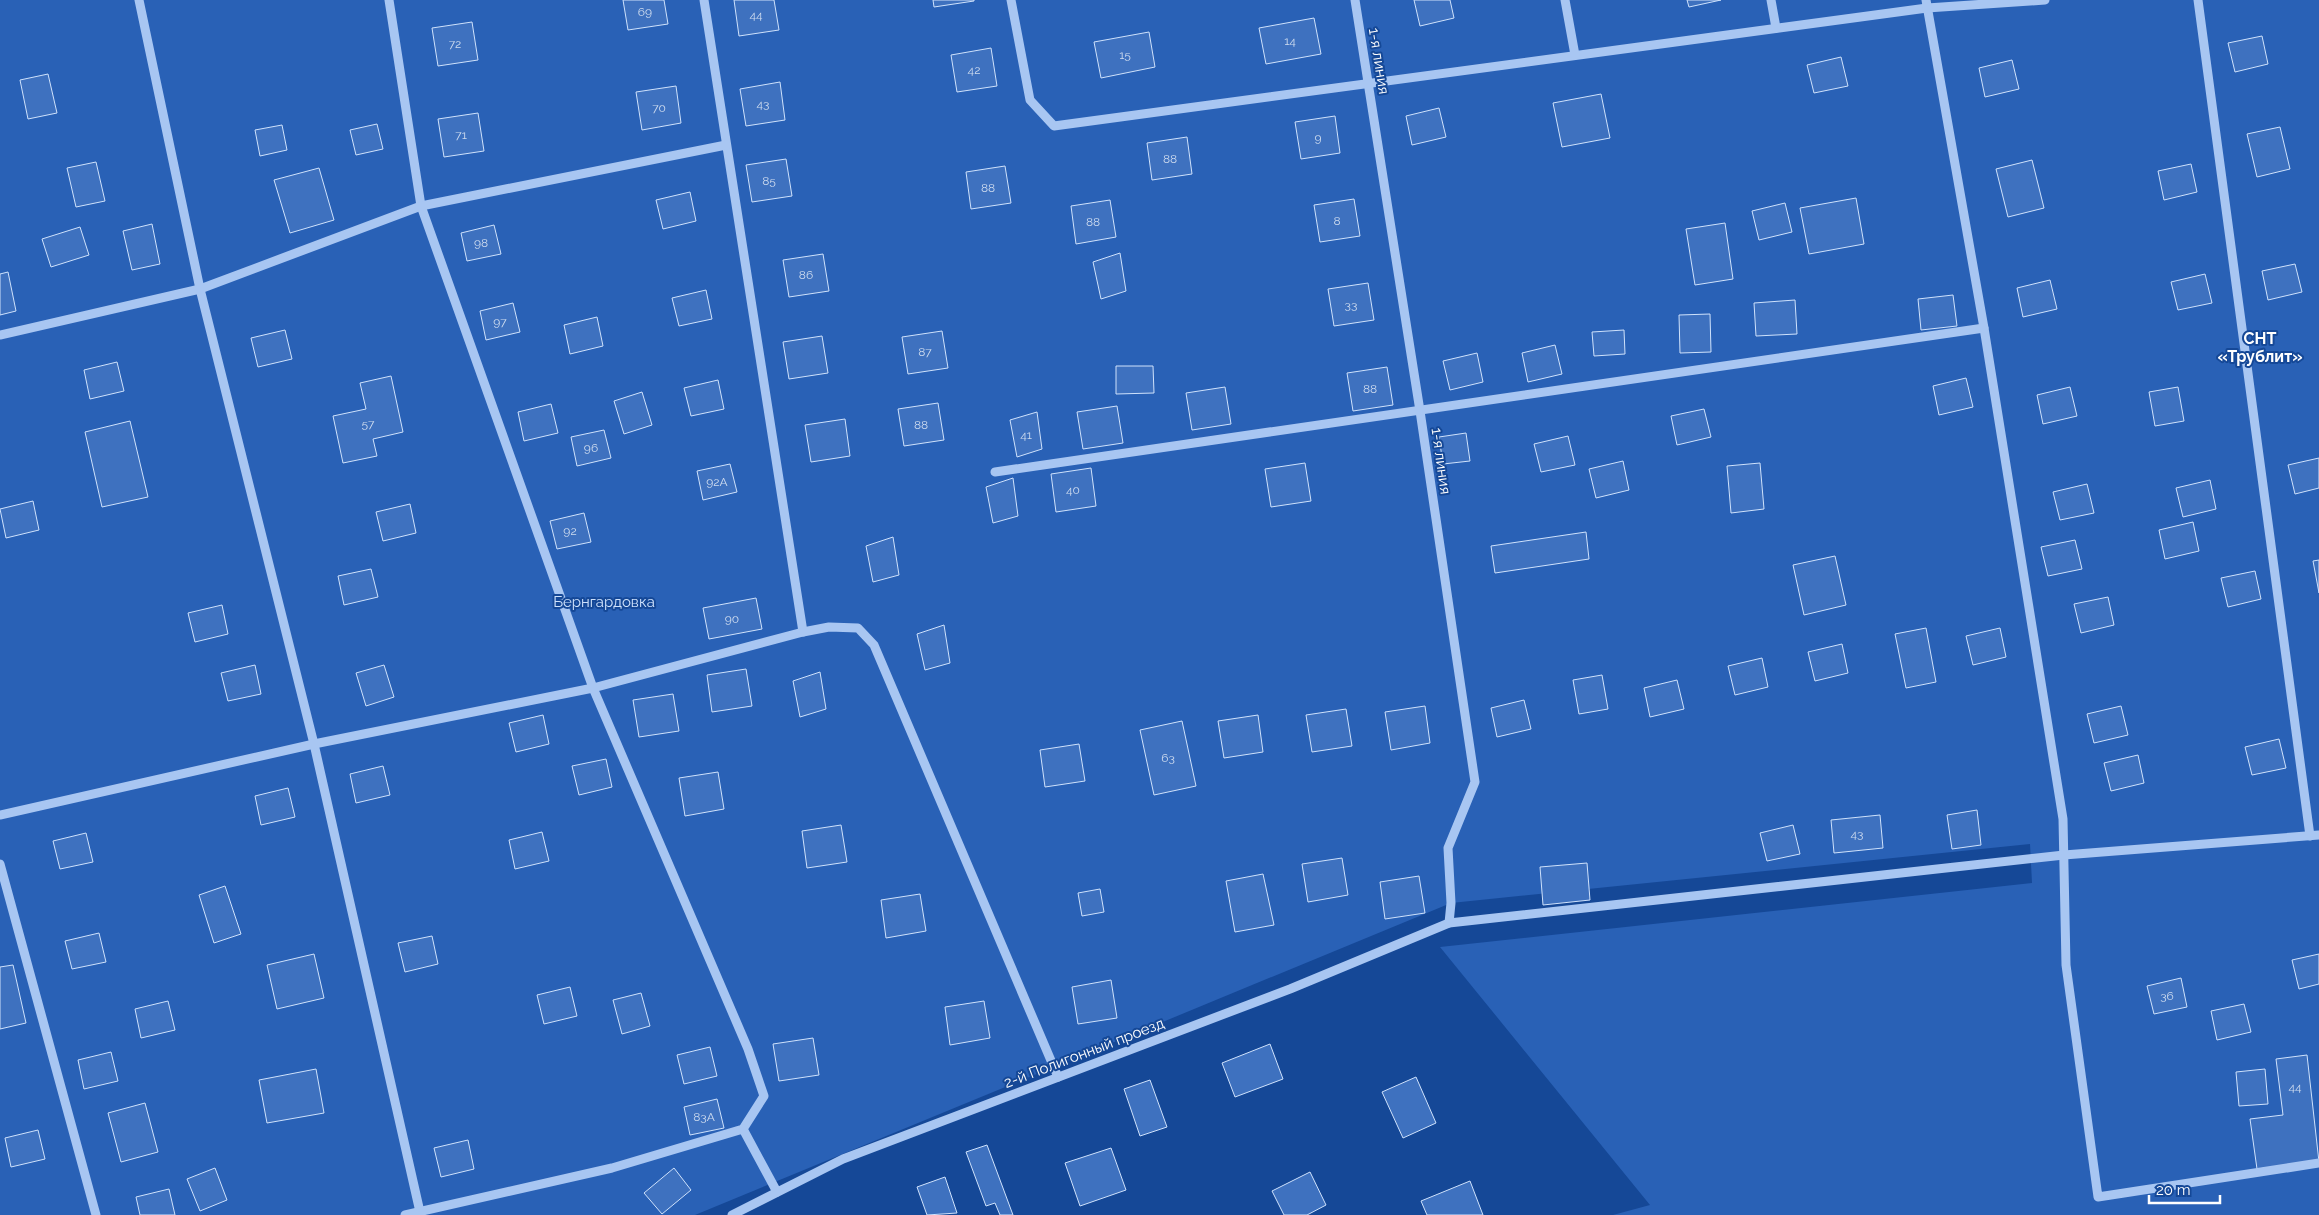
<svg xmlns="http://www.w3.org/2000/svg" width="2319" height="1215" font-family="Raleway,sans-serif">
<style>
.green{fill:#2961b6}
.building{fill:#3e71bf;stroke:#cfe2fc}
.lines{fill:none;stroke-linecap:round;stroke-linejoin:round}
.minor{stroke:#a8c6f2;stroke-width:9}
.labels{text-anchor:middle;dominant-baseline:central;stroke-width:4;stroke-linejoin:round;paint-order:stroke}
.number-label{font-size:12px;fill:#cfdcef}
.street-label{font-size:15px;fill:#fff;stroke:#154897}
.park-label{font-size:15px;fill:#cfe2fc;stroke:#154897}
.neighbourhood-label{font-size:16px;font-weight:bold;fill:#fff;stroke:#154897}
</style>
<rect width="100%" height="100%" fill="#154897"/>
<!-- green -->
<path class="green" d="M 0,0 L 2319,0 L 2319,1215 L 1613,1215 L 1650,1205 L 1440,947 L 2032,883 L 2030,844 L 1451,903 L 695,1215 L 0,1215 Z"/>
<!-- building -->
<g class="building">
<path d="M 623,0 L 664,0 L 668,24 L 628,30 Z"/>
<path d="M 734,0 L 774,0 L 779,30 L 739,36 Z"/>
<path d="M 933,0 L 974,0 L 974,1 L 934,7 Z"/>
<path d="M 1414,0 L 1450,0 L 1454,18 L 1420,26 Z"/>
<path d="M 1687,0 L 1721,0 L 1689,7 Z"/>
<path d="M 1314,18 L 1321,54 L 1266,64 L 1259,28 Z"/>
<path d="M 472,22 L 478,60 L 438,66 L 432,28 Z"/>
<path d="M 1149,32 L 1155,67 L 1101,78 L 1094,42 Z"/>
<path d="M 2262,36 L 2268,64 L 2235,72 L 2228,43 Z"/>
<path d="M 991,48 L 997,86 L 957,92 L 951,55 Z"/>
<path d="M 1841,57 L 1848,86 L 1814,93 L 1807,65 Z"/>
<path d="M 2012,60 L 2019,89 L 1985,97 L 1979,68 Z"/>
<path d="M 48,74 L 57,113 L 28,119 L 20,80 Z"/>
<path d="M 780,82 L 785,120 L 746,126 L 740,89 Z"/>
<path d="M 676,86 L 681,123 L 642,130 L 636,92 Z"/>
<path d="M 1601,94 L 1610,138 L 1562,147 L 1553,103 Z"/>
<path d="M 1439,108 L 1446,137 L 1412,145 L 1406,116 Z"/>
<path d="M 478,113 L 484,151 L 444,157 L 438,119 Z"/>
<path d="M 1335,116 L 1340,153 L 1301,159 L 1295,122 Z"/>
<path d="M 377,124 L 383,149 L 356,155 L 350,130 Z"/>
<path d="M 282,125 L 287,150 L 260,156 L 255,130 Z"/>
<path d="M 2280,127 L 2290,169 L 2257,177 L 2247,134 Z"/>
<path d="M 1187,137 L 1192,174 L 1152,180 L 1147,143 Z"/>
<path d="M 786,159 L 792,196 L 752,202 L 746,165 Z"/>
<path d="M 2032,160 L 2044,208 L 2008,217 L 1996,169 Z"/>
<path d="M 96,162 L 105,201 L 76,207 L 67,168 Z"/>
<path d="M 2191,164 L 2197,192 L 2164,200 L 2158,171 Z"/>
<path d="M 1005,166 L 1011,203 L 971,209 L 966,172 Z"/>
<path d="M 319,168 L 334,220 L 290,233 L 274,180 Z"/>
<path d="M 690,192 L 696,221 L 663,229 L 656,200 Z"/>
<path d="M 1856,198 L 1864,244 L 1809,254 L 1800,208 Z"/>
<path d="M 1354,199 L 1360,236 L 1320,242 L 1314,205 Z"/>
<path d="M 1110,200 L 1116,237 L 1076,244 L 1071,206 Z"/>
<path d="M 1785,203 L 1792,232 L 1759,240 L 1752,211 Z"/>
<path d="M 1725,223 L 1733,279 L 1695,285 L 1686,229 Z"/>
<path d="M 152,224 L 160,264 L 132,270 L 123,231 Z"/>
<path d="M 494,225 L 501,254 L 467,261 L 461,233 Z"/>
<path d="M 80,227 L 89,255 L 51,267 L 42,239 Z"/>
<path d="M 1120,253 L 1126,291 L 1101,299 L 1093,262 Z"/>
<path d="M 823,254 L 829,291 L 789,297 L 783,260 Z"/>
<path d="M 2295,264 L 2302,292 L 2268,300 L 2262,271 Z"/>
<path d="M 8,272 L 16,311 L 0,315 L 0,274 Z"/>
<path d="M 2205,274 L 2212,303 L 2178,310 L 2171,282 Z"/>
<path d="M 2050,280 L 2057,309 L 2023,317 L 2017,288 Z"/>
<path d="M 1368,283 L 1374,320 L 1334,326 L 1328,289 Z"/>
<path d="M 706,290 L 712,319 L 679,326 L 672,298 Z"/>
<path d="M 1953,295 L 1957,326 L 1921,330 L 1918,299 Z"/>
<path d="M 1795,300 L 1797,334 L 1756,336 L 1754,303 Z"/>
<path d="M 513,303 L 520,332 L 486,340 L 480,311 Z"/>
<path d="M 1710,314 L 1711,352 L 1680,353 L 1679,315 Z"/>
<path d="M 597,317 L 603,346 L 570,354 L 564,325 Z"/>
<path d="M 285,330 L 292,359 L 258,367 L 251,338 Z"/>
<path d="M 1624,330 L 1625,354 L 1594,356 L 1592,332 Z"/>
<path d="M 942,331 L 948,368 L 908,374 L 902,337 Z"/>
<path d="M 822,336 L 828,373 L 789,379 L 783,342 Z"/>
<path d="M 1555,345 L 1562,374 L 1528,382 L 1522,353 Z"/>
<path d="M 1477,353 L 1483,382 L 1450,390 L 1443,361 Z"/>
<path d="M 117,362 L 124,391 L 90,399 L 84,370 Z"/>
<path d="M 1116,366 L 1153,366 L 1154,393 L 1116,394 Z"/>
<path d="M 1387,367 L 1393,405 L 1353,411 L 1347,373 Z"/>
<path d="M 391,376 L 403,432 L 373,439 L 377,456 L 343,463 L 333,416 L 366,409 L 360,383 Z"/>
<path d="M 1966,378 L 1973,407 L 1939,415 L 1933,386 Z"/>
<path d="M 718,380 L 724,409 L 691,416 L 684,388 Z"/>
<path d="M 1225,387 L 1231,424 L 1192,430 L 1186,393 Z"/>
<path d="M 2070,387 L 2077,416 L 2043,424 L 2037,395 Z"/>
<path d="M 2178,387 L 2184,421 L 2155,426 L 2149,392 Z"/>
<path d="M 642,392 L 652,425 L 624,434 L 614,401 Z"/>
<path d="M 938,403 L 944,440 L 904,446 L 898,409 Z"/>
<path d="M 551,404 L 558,433 L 524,441 L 518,412 Z"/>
<path d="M 1117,406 L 1123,443 L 1083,449 L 1077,412 Z"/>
<path d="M 1704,409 L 1711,437 L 1677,445 L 1671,416 Z"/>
<path d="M 1037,412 L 1042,449 L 1017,457 L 1010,420 Z"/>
<path d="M 845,419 L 850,456 L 811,462 L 805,425 Z"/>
<path d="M 130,421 L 148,497 L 102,507 L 85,432 Z"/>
<path d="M 604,430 L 611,458 L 577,466 L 571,437 Z"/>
<path d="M 1466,433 L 1470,461 L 1443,464 L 1439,437 Z"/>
<path d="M 1568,436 L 1575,465 L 1541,472 L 1534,444 Z"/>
<path d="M 2319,458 L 2319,488 L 2295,494 L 2288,465 Z"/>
<path d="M 1623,461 L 1629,490 L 1596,498 L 1589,469 Z"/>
<path d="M 1305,463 L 1311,501 L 1271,507 L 1265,469 Z"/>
<path d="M 1760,463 L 1764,509 L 1731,513 L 1727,466 Z"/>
<path d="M 730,464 L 737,492 L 703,500 L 697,471 Z"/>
<path d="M 1091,468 L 1096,506 L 1056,512 L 1051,474 Z"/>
<path d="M 1013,478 L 1018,516 L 993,523 L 986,487 Z"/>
<path d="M 2210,480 L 2216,509 L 2183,517 L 2176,488 Z"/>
<path d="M 2087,484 L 2094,513 L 2060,520 L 2053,492 Z"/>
<path d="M 33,501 L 39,530 L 6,538 L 0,509 Z"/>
<path d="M 410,504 L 416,533 L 383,541 L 376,512 Z"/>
<path d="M 584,513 L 591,542 L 557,549 L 550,521 Z"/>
<path d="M 2193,522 L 2199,551 L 2165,559 L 2159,530 Z"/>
<path d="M 1586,532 L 1589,559 L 1495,573 L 1491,546 Z"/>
<path d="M 893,537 L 899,575 L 873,582 L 866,546 Z"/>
<path d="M 2075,540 L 2082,569 L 2048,576 L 2041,547 Z"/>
<path d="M 1835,556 L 1846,605 L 1804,615 L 1793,565 Z"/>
<path d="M 2319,560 L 2319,593 L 2313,561 Z"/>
<path d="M 371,569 L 378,597 L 344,605 L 338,576 Z"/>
<path d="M 2255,571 L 2261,599 L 2228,607 L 2221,578 Z"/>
<path d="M 2108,597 L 2114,625 L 2081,633 L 2074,604 Z"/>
<path d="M 756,598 L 762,629 L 709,639 L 703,608 Z"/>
<path d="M 222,605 L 228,634 L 195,642 L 188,613 Z"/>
<path d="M 944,625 L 950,663 L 925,670 L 917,634 Z"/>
<path d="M 1926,628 L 1936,682 L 1906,688 L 1895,634 Z"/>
<path d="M 2000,628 L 2006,657 L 1973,665 L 1966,636 Z"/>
<path d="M 1842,644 L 1848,673 L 1815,681 L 1808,652 Z"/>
<path d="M 1762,658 L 1768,687 L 1735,695 L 1728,666 Z"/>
<path d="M 255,665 L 261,694 L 228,701 L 221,673 Z"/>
<path d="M 384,665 L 394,697 L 366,706 L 356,673 Z"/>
<path d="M 746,669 L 752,706 L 712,712 L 707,675 Z"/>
<path d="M 820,672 L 826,709 L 800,717 L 793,681 Z"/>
<path d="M 1602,675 L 1608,709 L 1579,714 L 1573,680 Z"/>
<path d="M 1677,680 L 1684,709 L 1650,717 L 1644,688 Z"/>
<path d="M 673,694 L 679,731 L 639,737 L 633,700 Z"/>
<path d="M 1524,700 L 1531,729 L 1497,737 L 1491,708 Z"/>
<path d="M 1425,706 L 1430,743 L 1391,750 L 1385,712 Z"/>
<path d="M 2121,706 L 2128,735 L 2094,743 L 2087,714 Z"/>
<path d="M 1346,709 L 1352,746 L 1312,752 L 1306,715 Z"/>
<path d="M 543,715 L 549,744 L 516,752 L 509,723 Z"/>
<path d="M 1258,715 L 1263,752 L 1224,758 L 1218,721 Z"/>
<path d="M 1182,721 L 1196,786 L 1154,795 L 1140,730 Z"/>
<path d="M 2279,739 L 2286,768 L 2252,775 L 2245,747 Z"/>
<path d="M 1079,744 L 1085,781 L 1045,787 L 1040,750 Z"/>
<path d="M 2138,755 L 2144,783 L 2111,791 L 2104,763 Z"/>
<path d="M 606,759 L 612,787 L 579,795 L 572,766 Z"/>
<path d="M 383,766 L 390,795 L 356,803 L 350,774 Z"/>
<path d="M 718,772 L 724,809 L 685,816 L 679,778 Z"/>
<path d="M 288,788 L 295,817 L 261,825 L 255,796 Z"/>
<path d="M 1977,810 L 1981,845 L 1952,849 L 1947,815 Z"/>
<path d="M 1880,815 L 1883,848 L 1834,853 L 1831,820 Z"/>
<path d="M 841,825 L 847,862 L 807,868 L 802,831 Z"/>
<path d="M 1793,825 L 1800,854 L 1767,861 L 1760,833 Z"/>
<path d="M 542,832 L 549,861 L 515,869 L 509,840 Z"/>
<path d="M 86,833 L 93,862 L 60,869 L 53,841 Z"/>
<path d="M 1342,858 L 1348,895 L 1308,902 L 1302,864 Z"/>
<path d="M 1587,863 L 1590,900 L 1543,905 L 1540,867 Z"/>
<path d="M 1263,874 L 1274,925 L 1235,932 L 1226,881 Z"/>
<path d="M 1419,876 L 1425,913 L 1385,919 L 1380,882 Z"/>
<path d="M 225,886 L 241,934 L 214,943 L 199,895 Z"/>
<path d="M 1100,889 L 1104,912 L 1082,916 L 1078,893 Z"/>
<path d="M 920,894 L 926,931 L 886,938 L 881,900 Z"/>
<path d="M 99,933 L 106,962 L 72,969 L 65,941 Z"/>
<path d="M 432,936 L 438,964 L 405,972 L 398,943 Z"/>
<path d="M 314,954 L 324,998 L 277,1009 L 267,965 Z"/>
<path d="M 2319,954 L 2319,984 L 2299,989 L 2292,960 Z"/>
<path d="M 13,965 L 26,1023 L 0,1029 L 0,967 Z"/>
<path d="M 2181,978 L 2187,1007 L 2154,1014 L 2147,986 Z"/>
<path d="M 1111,980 L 1117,1018 L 1078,1024 L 1072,987 Z"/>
<path d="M 570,987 L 577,1016 L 544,1024 L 537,995 Z"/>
<path d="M 641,993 L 650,1026 L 622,1034 L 613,1000 Z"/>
<path d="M 168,1001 L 175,1030 L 141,1038 L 135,1009 Z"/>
<path d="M 984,1001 L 990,1038 L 950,1045 L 945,1007 Z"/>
<path d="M 2244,1004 L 2251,1032 L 2217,1040 L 2211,1011 Z"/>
<path d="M 813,1038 L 819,1075 L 779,1081 L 773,1044 Z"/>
<path d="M 1270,1044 L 1283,1079 L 1235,1097 L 1222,1063 Z"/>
<path d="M 710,1047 L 717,1076 L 684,1084 L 677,1055 Z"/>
<path d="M 111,1052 L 118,1081 L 84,1089 L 78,1060 Z"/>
<path d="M 2307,1055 L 2319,1162 L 2257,1169 L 2250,1119 L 2283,1115 L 2276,1059 Z"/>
<path d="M 316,1069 L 324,1113 L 267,1123 L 259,1080 Z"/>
<path d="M 2265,1069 L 2268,1104 L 2239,1106 L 2236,1072 Z"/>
<path d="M 1416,1077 L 1436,1123 L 1403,1138 L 1382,1092 Z"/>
<path d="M 1150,1080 L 1167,1127 L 1140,1136 L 1124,1089 Z"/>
<path d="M 717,1099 L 724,1128 L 690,1135 L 684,1107 Z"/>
<path d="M 145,1103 L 158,1152 L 121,1162 L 108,1113 Z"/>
<path d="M 38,1130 L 45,1159 L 11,1167 L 5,1138 Z"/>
<path d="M 468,1140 L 474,1169 L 441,1177 L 434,1148 Z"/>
<path d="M 987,1145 L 1013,1215 L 1000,1215 L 995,1203 L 986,1206 L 966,1152 Z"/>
<path d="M 1111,1148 L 1126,1190 L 1080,1206 L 1065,1163 Z"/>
<path d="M 215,1168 L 227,1200 L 200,1211 L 187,1179 Z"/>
<path d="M 674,1168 L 691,1190 L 662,1214 L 644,1193 Z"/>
<path d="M 1310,1172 L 1326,1205 L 1307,1215 L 1284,1215 L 1272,1191 Z"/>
<path d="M 945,1177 L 957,1213 L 927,1215 L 917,1187 Z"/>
<path d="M 1470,1181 L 1483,1215 L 1427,1215 L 1421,1201 Z"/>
<path d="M 169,1189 L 175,1215 L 140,1215 L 136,1197 Z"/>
</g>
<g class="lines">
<!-- minor -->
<g class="minor">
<path d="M 139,0 L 200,289 L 314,744 L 420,1212"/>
<path d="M 389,0 L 421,206 L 593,688 L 748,1049 L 764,1096 L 743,1129 L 612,1168 L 405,1215"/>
<path d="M 704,0 L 803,632"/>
<path d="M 1011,0 L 1030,100 L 1054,126 L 1927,8 L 2045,0"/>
<path d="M 1355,0 L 1420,411 L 1475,782 L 1448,848 L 1451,903 L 1449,923"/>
<path d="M 1565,0 L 1575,55"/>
<path d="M 1771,0 L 1776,28"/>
<path d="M 1926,0 L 1984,328 L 2063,819 L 2066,965 L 2098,1197 L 2319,1163"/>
<path d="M 2198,0 L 2310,836"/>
<path d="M 0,335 L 200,289 L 421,206 L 726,145"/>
<path d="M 995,472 L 1984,328"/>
<path d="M 0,815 L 314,744 L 593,688 L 803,632 L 829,627 L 858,628 L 874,645 L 1058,1077"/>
<path d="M 0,864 L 96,1215"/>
<path d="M 743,1129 L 777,1192"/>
<path d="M 732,1215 L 843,1159 L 1290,989 L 1449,923 L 2064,855 L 2319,835"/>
</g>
</g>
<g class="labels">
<!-- number labels -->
<g class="number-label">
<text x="645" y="12">69</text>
<text x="756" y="15">44</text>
<text x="1290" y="41">14</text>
<text x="455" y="44">72</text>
<text x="1125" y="55">15</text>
<text x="974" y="70">42</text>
<text x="763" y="104">43</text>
<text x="659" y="108">70</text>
<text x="461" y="135">71</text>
<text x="1318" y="138">9</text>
<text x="1170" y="159">88</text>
<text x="769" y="181">85</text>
<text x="988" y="188">88</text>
<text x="1337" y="221">8</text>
<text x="1093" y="222">88</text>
<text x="481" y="243">98</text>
<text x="806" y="275">86</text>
<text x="1351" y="305">33</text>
<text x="500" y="322">97</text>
<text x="925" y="352">87</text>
<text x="1370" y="389">88</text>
<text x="368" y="424">57</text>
<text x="921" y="425">88</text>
<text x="1026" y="435">41</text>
<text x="591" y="448">96</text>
<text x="717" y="482">92А</text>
<text x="1073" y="490">40</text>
<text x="570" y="531">92</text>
<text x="732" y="619">90</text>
<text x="1168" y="758">63</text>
<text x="1857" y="834">43</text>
<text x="2167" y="996">36</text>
<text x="2295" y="1087">44</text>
<text x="704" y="1117">83А</text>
</g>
<!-- street labels -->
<g class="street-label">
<text transform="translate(1379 61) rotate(81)">1-я линия</text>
<text transform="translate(1441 461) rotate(82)">1-я линия</text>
<text transform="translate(1084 1053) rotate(-21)">2-й Полигонный проезд</text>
</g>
<!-- park labels -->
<g class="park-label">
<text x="604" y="602">Бернгардовка</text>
</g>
<!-- neighbourhood labels -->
<g class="neighbourhood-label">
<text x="2260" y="338">СНТ<tspan x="2260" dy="18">«Трублит»</tspan></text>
</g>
</g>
<!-- scale -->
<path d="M2149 1195v8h71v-8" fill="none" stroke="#ffffff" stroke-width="2.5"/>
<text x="2156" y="1195" font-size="15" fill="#ffffff" stroke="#154897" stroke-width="4" paint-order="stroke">20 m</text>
</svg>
